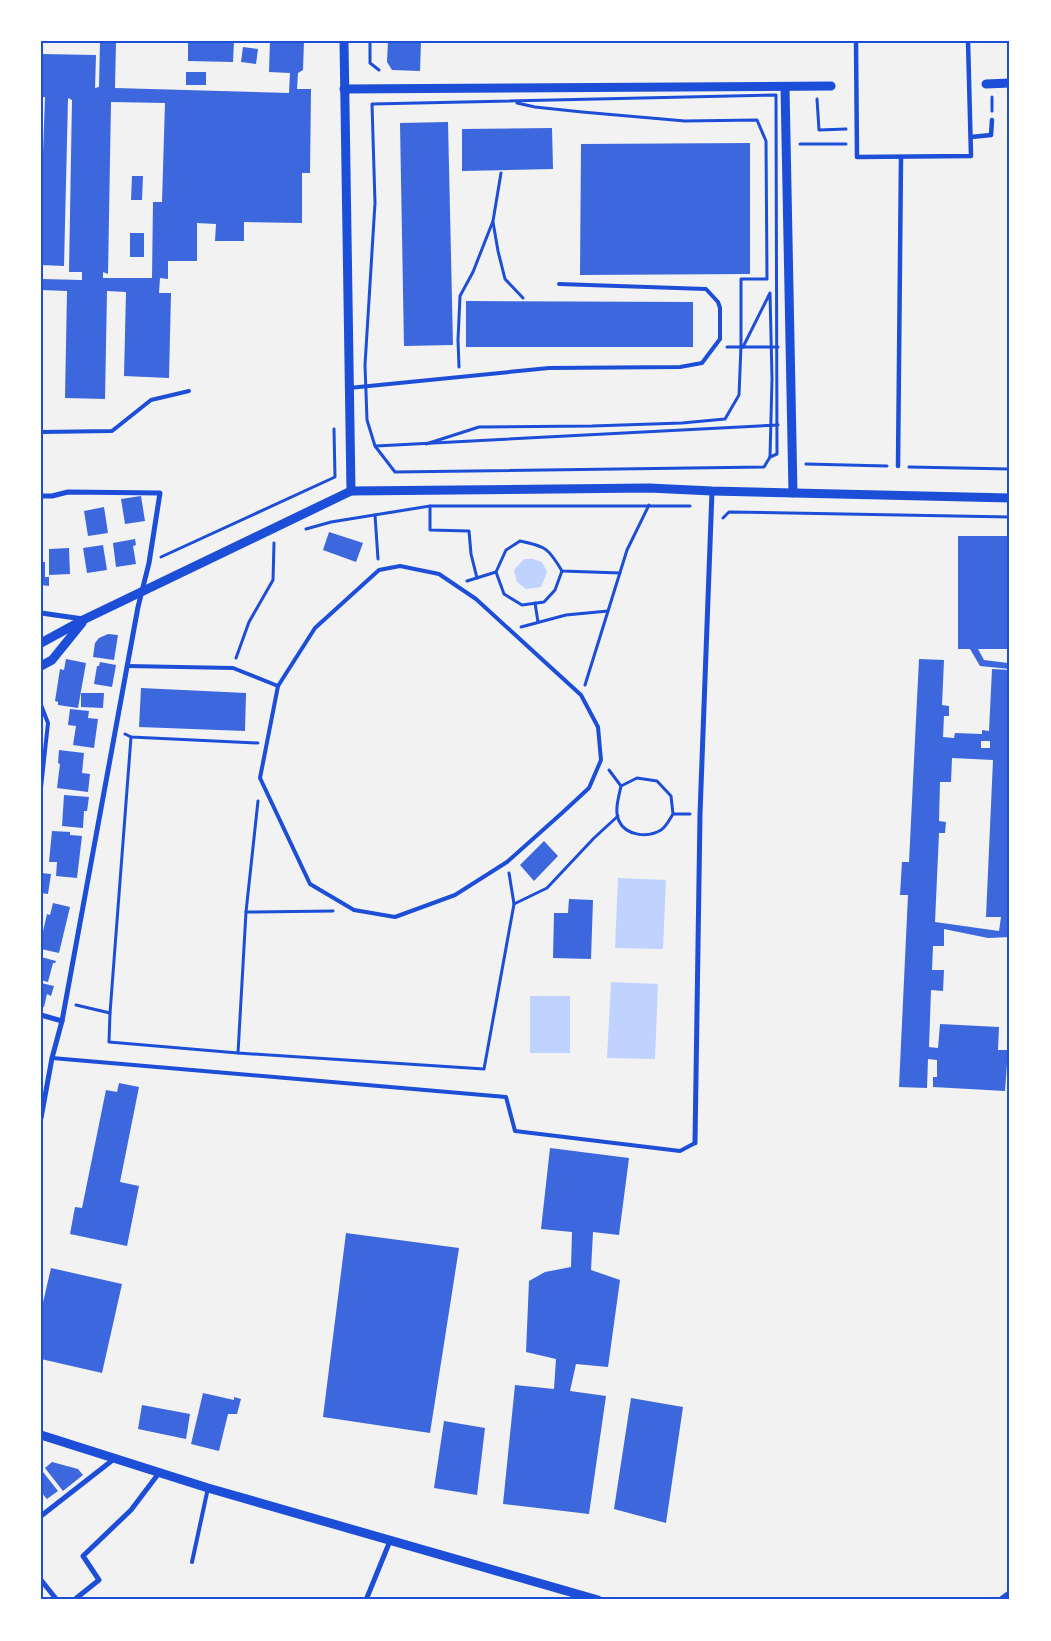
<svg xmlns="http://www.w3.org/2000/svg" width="1051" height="1641" font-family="'Source Sans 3',sans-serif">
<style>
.water{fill:#bfd3fe}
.building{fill:#3d67dc;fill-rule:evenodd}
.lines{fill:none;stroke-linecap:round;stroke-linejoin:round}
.path{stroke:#1d4ed8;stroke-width:3}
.service{stroke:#1d4ed8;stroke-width:4}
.pedestrian{stroke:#1d4ed8;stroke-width:4.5}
.minor{stroke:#1d4ed8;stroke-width:5}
.tertiary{stroke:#1d4ed8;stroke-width:9}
.neatline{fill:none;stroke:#1d4ed8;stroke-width:2}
</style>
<rect width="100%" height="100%" fill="#f2f2f2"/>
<!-- water -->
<g class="water">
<path d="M 524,559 L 533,559 L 542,562 L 547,572 L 541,587 L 526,589 L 517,582 L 514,570 Z"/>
<path d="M 618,878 L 666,880 L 663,949 L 615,948 Z"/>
<path d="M 611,982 L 658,984 L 655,1059 L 607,1058 Z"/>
<rect x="530" y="996" width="40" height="57"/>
</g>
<!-- building -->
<g class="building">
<path d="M 94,41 L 116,41 L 115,88 L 289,93 L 290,73 L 269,72 L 270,41 L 304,41 L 303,70 L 298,73 L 297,89 L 311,89 L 310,173 L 302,173 L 302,223 L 244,222 L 244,241 L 215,241 L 216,224 L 197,223 L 197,261 L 168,261 L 168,279 L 160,278 L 159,293 L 171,293 L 169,378 L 124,376 L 126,292 L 107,291 L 105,399 L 65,398 L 67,291 L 41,290 L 41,279 L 82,280 L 82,272 L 69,272 L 72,100 L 68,98 L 64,266 L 41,265 L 41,155 L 43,153 L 45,97 L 41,97 L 41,54 L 96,55 L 95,88 L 99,87 L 100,43 L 94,43 ZM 111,102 L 165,103 L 162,202 L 153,202 L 152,278 L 103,278 L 103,272 L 108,274 Z"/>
<path d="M 188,41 L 234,41 L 233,62 L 188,61 Z"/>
<path d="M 388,41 L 421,41 L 420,71 L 392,70 L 387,62 Z"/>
<path d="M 243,47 L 258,49 L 256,64 L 241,62 Z"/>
<rect x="186" y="72" width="20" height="13"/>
<path d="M 448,122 L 453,345 L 404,346 L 400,123 Z"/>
<path d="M 552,128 L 553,169 L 462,171 L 462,129 Z"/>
<path d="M 750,143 L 750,274 L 580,275 L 581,144 Z"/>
<path d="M 132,176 L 143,176 L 142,200 L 131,200 Z"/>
<rect x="130" y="233" width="14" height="24"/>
<path d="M 466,301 L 693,302 L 693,347 L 466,347 Z"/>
<path d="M 141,496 L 145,521 L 125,524 L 121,499 Z"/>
<path d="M 104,507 L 108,533 L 88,536 L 84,511 Z"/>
<path d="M 329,532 L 363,543 L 356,562 L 323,550 Z"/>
<path d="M 958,536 L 1010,536 L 1010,649 L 978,649 L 984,660 L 1008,663 L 1008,652 L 1010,652 L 1010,669 L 980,666 L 970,649 L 958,649 Z"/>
<path d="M 135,539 L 136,545 L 133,546 L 136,564 L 116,567 L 113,543 Z"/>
<path d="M 103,545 L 107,570 L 87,573 L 83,548 Z"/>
<path d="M 69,548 L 70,574 L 49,575 L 49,549 Z"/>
<path d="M 41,562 L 45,562 L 45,577 L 49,577 L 49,586 L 41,585 Z"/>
<path d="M 108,634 L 118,635 L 114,660 L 93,657 L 95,643 L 99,638 Z"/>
<path d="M 66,659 L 86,663 L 78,708 L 58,705 L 58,702 L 55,701 L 60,669 L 64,670 Z"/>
<path d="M 919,659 L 944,660 L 942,705 L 949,706 L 949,716 L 944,716 L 943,737 L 954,738 L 955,733 L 982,734 L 982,730 L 989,731 L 992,669 L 1010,670 L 1010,937 L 988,938 L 944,929 L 944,946 L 933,946 L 932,970 L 944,970 L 943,991 L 931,990 L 929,1047 L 938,1048 L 940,1024 L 999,1027 L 998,1050 L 1008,1050 L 1005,1091 L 933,1087 L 933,1077 L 937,1077 L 937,1060 L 928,1059 L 927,1088 L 899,1087 L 908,895 L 900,895 L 902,862 L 909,862 ZM 981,741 L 990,741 L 990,748 L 981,748 ZM 952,758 L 993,760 L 986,917 L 1001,917 L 999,931 L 935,922 L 939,833 L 945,833 L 946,822 L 939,821 L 940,782 L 951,782 Z"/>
<path d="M 100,662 L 116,665 L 112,687 L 94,684 L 97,666 L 99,666 Z"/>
<path d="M 141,688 L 246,693 L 245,731 L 139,727 Z"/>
<path d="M 81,693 L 104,693 L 103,708 L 81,707 Z"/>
<path d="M 70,709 L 89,711 L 88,718 L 98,719 L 94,748 L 73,745 L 76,726 L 68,725 Z"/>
<path d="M 59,750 L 84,753 L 82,773 L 90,774 L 88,792 L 57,788 L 60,764 L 58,763 Z"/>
<path d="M 64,795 L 89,797 L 87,811 L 84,811 L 83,828 L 62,826 Z"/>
<path d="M 52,831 L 70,832 L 70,835 L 82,836 L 77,878 L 56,876 L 57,862 L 49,862 Z"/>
<path d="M 544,841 L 558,856 L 534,881 L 520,865 Z"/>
<path d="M 41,873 L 51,874 L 48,894 L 41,893 Z"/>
<path d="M 569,899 L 593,900 L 591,959 L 553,958 L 554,913 L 568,913 Z"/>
<path d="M 53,903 L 70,907 L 59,953 L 41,949 L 41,940 L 47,914 L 50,915 Z"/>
<path d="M 41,957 L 56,961 L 55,963 L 53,963 L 48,982 L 41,980 Z"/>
<path d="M 41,983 L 54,986 L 51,996 L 47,994 L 44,1007 L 41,1006 Z"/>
<path d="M 119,1083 L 139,1087 L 120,1182 L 139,1186 L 127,1246 L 70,1234 L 75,1207 L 82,1208 L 106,1090 L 117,1092 Z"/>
<path d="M 550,1148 L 629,1158 L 619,1235 L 593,1232 L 591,1270 L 620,1280 L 608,1367 L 576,1364 L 570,1391 L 606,1396 L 589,1514 L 503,1504 L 515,1385 L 554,1389 L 556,1359 L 526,1352 L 529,1281 L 545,1272 L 571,1267 L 572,1232 L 541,1229 Z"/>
<path d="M 346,1233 L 459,1248 L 430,1433 L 323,1417 Z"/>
<path d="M 51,1268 L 122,1284 L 102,1373 L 41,1359 L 41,1311 Z"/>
<path d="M 203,1393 L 234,1400 L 234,1397 L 241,1399 L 237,1414 L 228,1414 L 219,1451 L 191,1444 Z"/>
<path d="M 631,1398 L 683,1407 L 666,1523 L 614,1509 Z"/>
<path d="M 142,1405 L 190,1414 L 186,1439 L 138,1429 Z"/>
<path d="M 444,1421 L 485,1428 L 477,1495 L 434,1488 Z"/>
<path d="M 52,1462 L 78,1469 L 83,1475 L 63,1491 L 45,1468 Z"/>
<path d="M 43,1472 L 58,1491 L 47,1499 L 41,1492 L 41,1473 Z"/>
</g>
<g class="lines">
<!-- path -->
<g class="path">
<path d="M 370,41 L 370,63 L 379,70"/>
<path d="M 776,95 L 777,454 L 770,457 L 764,467 L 395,472 L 375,446 L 367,420 L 365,365 L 375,203 L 372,104 Z"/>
<path d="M 817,99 L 819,130 L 846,129"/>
<path d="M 992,111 L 992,97"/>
<path d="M 800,144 L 846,144"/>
<path d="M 493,222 L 498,251 L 505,279 L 523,298"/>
<path d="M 727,347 L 778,347"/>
<path d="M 743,347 L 770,293 L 772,379 L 770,457"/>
<path d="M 459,367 L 458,340 L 460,296 L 473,272 L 493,221 L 501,173"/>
<path d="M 426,444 L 479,427 L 592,426 L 682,423 L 725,419 L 739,395 L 741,346 L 741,279 L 767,279 L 766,141 L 757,120 L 685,121 L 582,112 L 535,107 L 517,103"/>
<path d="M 376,446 L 778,425"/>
<path d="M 806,464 L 887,466"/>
<path d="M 909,467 L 1010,469"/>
<path d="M 430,506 L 430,530 L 469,531 L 471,554 L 477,578"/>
<path d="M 375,515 L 378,559"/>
<path d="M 723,518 L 729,512 L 1010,517"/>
<path d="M 306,529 L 331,522 L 430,506 L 690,506"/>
<path d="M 161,557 L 335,477 L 334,429"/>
<path d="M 496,572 L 504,594 L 522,605 L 544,602 L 555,590 L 562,571"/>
<path d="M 467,581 L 496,572 L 506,550 L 520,541 C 546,546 549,549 562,571 L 620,573"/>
<path d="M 535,603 L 538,622"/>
<path d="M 521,627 L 566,615 L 608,611"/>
<path d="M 236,658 L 249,622 L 273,580 L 274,543"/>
<path d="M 585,685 L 627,550 L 649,505"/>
<path d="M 125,734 L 131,737 L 258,743"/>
<path d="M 131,737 L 110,1013 L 109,1042 L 238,1053"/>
<path d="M 609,770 L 621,786 C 619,796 614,811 619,821 C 626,836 648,838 661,830 C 666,827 670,819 673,814 L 690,814"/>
<path d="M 621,786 L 637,778 L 657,781 L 671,796 L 673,814"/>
<path d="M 258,801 L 246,912 L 238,1053 L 484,1069 L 514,904 L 509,873"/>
<path d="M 514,904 L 547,888 L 594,838 L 618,816"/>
<path d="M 246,912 L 333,911"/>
<path d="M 76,1005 L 110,1013"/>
</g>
<!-- service -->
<g class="service">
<path d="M 349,388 L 549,368 L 680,367 L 702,363 L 720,339 L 720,308 L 718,302 L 706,289 L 559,284"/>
<path d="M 41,432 L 112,431 L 151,400 L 189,391"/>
<path d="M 400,566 L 439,574 L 476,599 L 581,695 L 598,727 L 601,760 L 589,788 L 562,813 L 507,862 L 455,895 L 395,917 L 354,910 L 310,884 L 260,778 L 278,686 L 315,628 L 379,570 Z"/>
<path d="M 127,666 L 233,668 L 278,686"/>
<path d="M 41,705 L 48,723 L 41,788"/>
<path d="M 52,1058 L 506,1097 L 515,1131 L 680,1151 L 695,1143"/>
<path d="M 192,1562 L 208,1488"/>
</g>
<!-- pedestrian -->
<g class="pedestrian">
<path d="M 856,41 L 857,157 L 971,156 L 968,41"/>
<path d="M 971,137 L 991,135 L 992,120"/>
<path d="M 898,466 L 901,157"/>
</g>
<!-- minor -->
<g class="minor">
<path d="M 41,496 L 52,496 L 68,492 L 160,493 L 149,563 L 138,607 L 62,1021 L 52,1058 L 41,1118"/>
<path d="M 41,613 L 83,619"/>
<path d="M 41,1015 L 62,1021"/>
<path d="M 695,1143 L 700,814 L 712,491"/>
<path d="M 41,1516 L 114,1459"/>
<path d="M 41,1580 L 57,1600"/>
<path d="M 74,1600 L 99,1580 L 83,1556 L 131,1510 L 159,1473"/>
<path d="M 366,1600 L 390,1541"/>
</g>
<!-- tertiary -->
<g class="tertiary">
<path d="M 344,41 L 351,491"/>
<path d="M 986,84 L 1010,83"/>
<path d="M 785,87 L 793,493"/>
<path d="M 344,89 L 831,86"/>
<path d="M 41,643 L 85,619 L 351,491 L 649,488 L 712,491 L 1010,498"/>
<path d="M 41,666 L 52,660 L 82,623"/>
<path d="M 41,1435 L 208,1488 L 598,1600"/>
<path d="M 1003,1600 L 1010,1595"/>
</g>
</g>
<!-- border -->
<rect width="1051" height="1641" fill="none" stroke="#ffffff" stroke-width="85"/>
<rect x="42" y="42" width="966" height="1556" class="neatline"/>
</svg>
